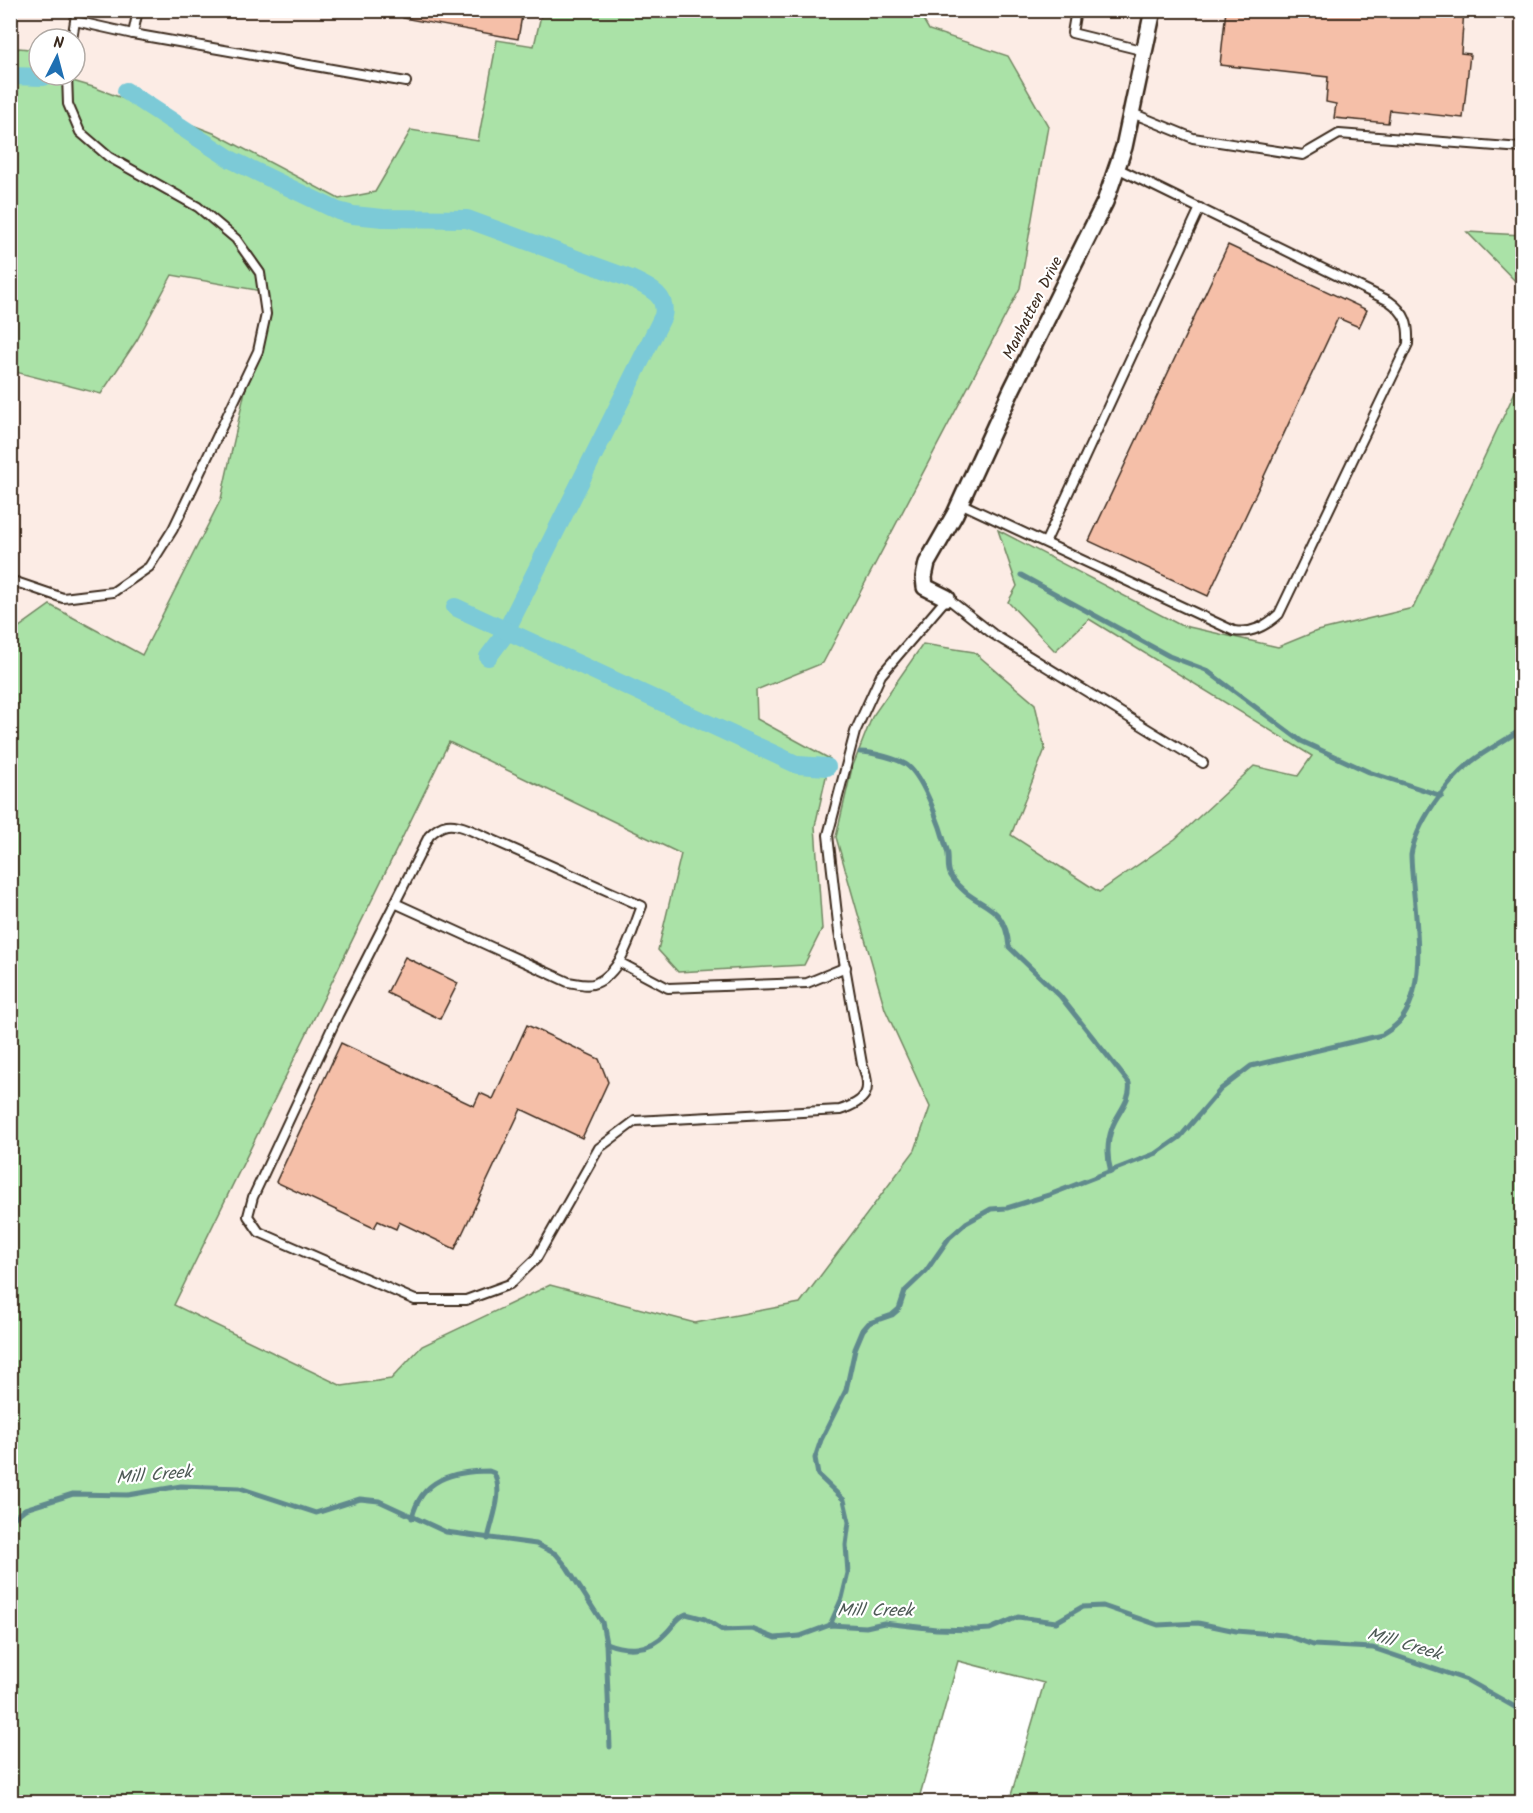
<svg xmlns="http://www.w3.org/2000/svg" width="1533" height="1813" font-family="Kalam,sans-serif">
<style>
.built{fill:#fcece5;fill-rule:evenodd}
.green{fill:#aae2a7;stroke:#728662;stroke-width:1.5}
.lines{fill:none;stroke-linecap:round;stroke-linejoin:round}
.stream{stroke:#618a8d;stroke-width:5}
.canal{stroke:#7bcad7;stroke-width:18}
.building{fill:#f5bfa8;stroke:#3b2a1e;stroke-width:1.5}
.service-casing{stroke:#3b2a1e;stroke-width:12}
.minor-casing{stroke:#3b2a1e;stroke-width:20}
.service{stroke:#fff;stroke-width:8}
.minor{stroke:#fff;stroke-width:15}
.labels{text-anchor:middle;dominant-baseline:central;stroke-width:4.5;stroke-linejoin:round;paint-order:stroke}
.street-label{font-size:16px;fill:#3b2a1e;stroke:#fff}
.water-label{font-size:18px;font-style:italic;fill:#4e5a56;stroke:#fff}
</style>
<rect width="100%" height="100%" fill="#fff"/>
<filter id="ink" filterUnits="userSpaceOnUse"><feTurbulence type="fractalNoise" baseFrequency=".0167" numOctaves="2"/><feDisplacementMap in="SourceGraphic" scale="12" xChannelSelector="R" yChannelSelector="G"/><feConvolveMatrix kernelMatrix="1 2 1 2 8 2 1 2 1" color-interpolation-filters="sRGB"/></filter>
<g filter="url(#ink)">
<!-- built -->
<path class="built" d="M 10,11 L 1522,11 L 1522,377 L 1351,739 L 876,1200 L 800,1303 L 600,1341 L 408,1405 L 10,1355 ZM 39,39 L 75,39 L 75,75 L 39,75 Z"/>
<!-- green -->
<g class="green">
<path d="M 542,11 L 918,11 L 929,30 L 1008,56 L 1048,126 L 1020,288 L 823,663 L 756,690 L 757,719 L 830,759 L 815,826 L 822,929 L 804,965 L 678,972 L 658,950 L 681,854 L 449,742 L 174,1305 L 342,1386 L 391,1379 L 422,1346 L 550,1285 L 695,1323 L 800,1303 L 915,1150 L 930,1107 L 885,1009 L 836,837 L 852,768 L 872,717 L 923,644 L 974,652 L 1035,704 L 1045,749 L 1011,835 L 1099,892 L 1175,839 L 1254,766 L 1298,776 L 1312,756 L 1089,619 L 1055,651 L 1008,602 L 1017,586 L 998,530 L 1180,625 L 1278,647 L 1317,631 L 1413,608 L 1522,377 L 1522,1802 L 1009,1802 L 1044,1683 L 958,1661 L 918,1802 L 11,1802 L 11,633 L 50,605 L 142,655 L 221,499 L 267,292 L 172,275 L 137,340 L 101,394 L 16,372 L 11,378 L 10,57 L 19,48 L 39,50 L 39,75 L 52,75 L 93,87 L 216,134 L 339,199 L 375,192 L 411,130 L 478,141 L 497,40 L 534,46 Z"/>
<path d="M 1467,232 L 1522,235 L 1522,288 Z"/>
</g>
<g class="lines">
<!-- stream -->
<g class="stream">
<path d="M 1021,575 L 1169,656 L 1206,670 L 1301,741 L 1369,772 L 1442,796"/>
<path d="M 860,752 C 871,752 900,759 908,766 C 925,780 941,828 947,850 C 950,858 946,868 951,876 C 974,911 1005,898 1009,947 L 1060,996 L 1129,1083 C 1132,1100 1117,1113 1112,1128 C 1107,1142 1107,1158 1111,1172"/>
<path d="M 412,1518 C 421,1479 453,1471 489,1471 L 494,1473 C 504,1494 492,1518 488,1539"/>
<path d="M 10,1521 L 25,1509 L 73,1494 L 128,1495 L 181,1486 L 240,1488 L 316,1513 L 360,1499 L 379,1501 L 446,1532 L 536,1544 L 556,1554 L 566,1566 L 602,1622 L 606,1643 L 610,1747"/>
<path d="M 830,1625 L 842,1598 L 848,1573 L 846,1545 L 849,1522 L 844,1500 L 818,1475 L 815,1458 L 821,1440 L 846,1390 L 855,1349 L 863,1330 L 869,1323 L 892,1315 L 899,1309 L 905,1291 L 926,1271 L 949,1238 L 966,1223 L 991,1209 L 1007,1208 L 1049,1195 L 1157,1153 L 1180,1137 L 1221,1089 L 1251,1066 L 1382,1035 C 1390,1030 1398,1025 1403,1017 C 1430,977 1412,901 1411,855 C 1416,823 1446,783 1471,762 C 1486,750 1506,740 1522,729"/>
<path d="M 606,1643 C 626,1651 650,1651 665,1634 C 673,1627 676,1618 686,1614 L 705,1619 L 722,1630 L 752,1629 L 775,1638 L 800,1636 L 830,1625 L 866,1627 L 884,1623 L 936,1629 L 975,1630 L 990,1629 L 1018,1617 L 1056,1622 L 1082,1607 L 1103,1606 L 1158,1625 L 1198,1623 L 1236,1631 L 1285,1635 L 1313,1645 L 1373,1648 L 1467,1680 L 1522,1711"/>
</g>
<!-- canal -->
<g class="canal">
<path d="M 10,76 L 44,77"/>
<path d="M 126,91 L 232,160 L 338,211 L 353,215 L 383,218 L 467,219 L 631,279 C 647,287 668,294 663,316 L 503,637 L 488,657"/>
<path d="M 455,607 L 798,765 L 827,767"/>
</g>
</g>
<!-- building -->
<g class="building">
<path d="M 404,10 L 523,10 L 518,39 L 403,18 Z"/>
<path d="M 1226,10 L 1464,10 L 1461,53 L 1470,54 L 1463,118 L 1390,110 L 1388,123 L 1334,118 L 1336,104 L 1326,102 L 1328,77 L 1220,65 Z"/>
<path d="M 1228,245 L 1367,310 L 1359,327 L 1338,318 L 1208,596 L 1089,541 Z"/>
<path d="M 405,957 L 458,983 L 440,1019 L 387,993 Z"/>
<path d="M 527,1025 L 599,1059 L 608,1082 L 582,1138 L 521,1109 L 455,1249 L 399,1222 L 396,1229 L 378,1221 L 374,1228 L 276,1182 L 341,1043 L 474,1106 L 480,1093 L 493,1099 Z"/>
</g>
<g class="lines">
<!-- service casing -->
<g class="service-casing">
<g id="service">
<path d="M 77,10 L 75,21 L 133,34"/>
<path d="M 138,10 L 133,34 L 406,82"/>
<path d="M 1076,10 L 1072,33 L 1145,51"/>
<path d="M 72,39 L 75,21"/>
<path d="M 1132,113 L 1193,138 L 1303,155 L 1339,134 L 1522,148"/>
<path d="M 960,503 L 1234,631 C 1252,634 1266,626 1279,614 L 1408,344 C 1409,324 1406,313 1389,301 L 1117,168"/>
<path d="M 1046,541 L 1200,208"/>
<path d="M 10,580 L 63,598 L 113,592 L 149,567 L 173,529 L 258,351 L 266,314 L 260,273 L 236,239 L 198,207 L 109,157 L 80,132 L 68,104 L 67,75"/>
<path d="M 397,904 L 568,982 C 577,983 588,987 596,983 C 623,972 632,930 642,906 L 468,829 C 451,822 442,823 429,836 L 338,1015 L 253,1197 L 248,1216 L 259,1232 L 415,1300 L 466,1300 L 510,1284 L 536,1259 L 599,1148 L 635,1121 L 840,1110 C 867,1101 873,1091 862,1064 L 839,932 L 828,835 L 855,732 L 881,675 L 947,598 L 993,634 L 1203,763"/>
<path d="M 619,962 L 668,988 L 807,983 L 846,967"/>
</g>
</g>
<!-- minor casing -->
<g class="minor-casing">
<path id="minor" d="M 947,598 L 925,587 L 924,577 L 927,563 L 955,514 L 1012,389 L 1105,202 L 1124,147 L 1153,10"/>
</g>
<!-- service -->
<use href="#service" class="service"/>
<!-- minor -->
<use href="#minor" class="minor"/>
</g>
</g>
<g class="labels">
<!-- street labels -->
<g class="street-label">
<text transform="translate(1033 308) rotate(-63)">Manhatten Drive</text>
</g>
<!-- water labels -->
<g class="water-label">
<text transform="translate(154 1476) rotate(-5)">Mill Creek</text>
<text x="875" y="1611">Mill Creek</text>
<text transform="translate(1404 1645) rotate(16)">Mill Creek</text>
</g>
</g>
<!-- margin -->
<rect width="1533" height="1813" fill="none" stroke="#fff" stroke-width="36"/>
<rect x="18" y="18" width="1497" height="1777" fill="none" stroke="#3b2a1e" stroke-width="2" filter="url(#ink)"/>
<!-- north arrow -->
<g transform="translate(57 57) rotate(6)"><circle r="28" fill="#ffffff" stroke="#b1aaa5" stroke-width="1.5"/>
<path d="M0-4.5L10 22L0 15L-10 22Z" fill="#1f6fb2"/>
<text y="-9" font-size="16" font-weight="bold" text-anchor="middle" fill="#3b2a1e">N</text>
</g>
</svg>
